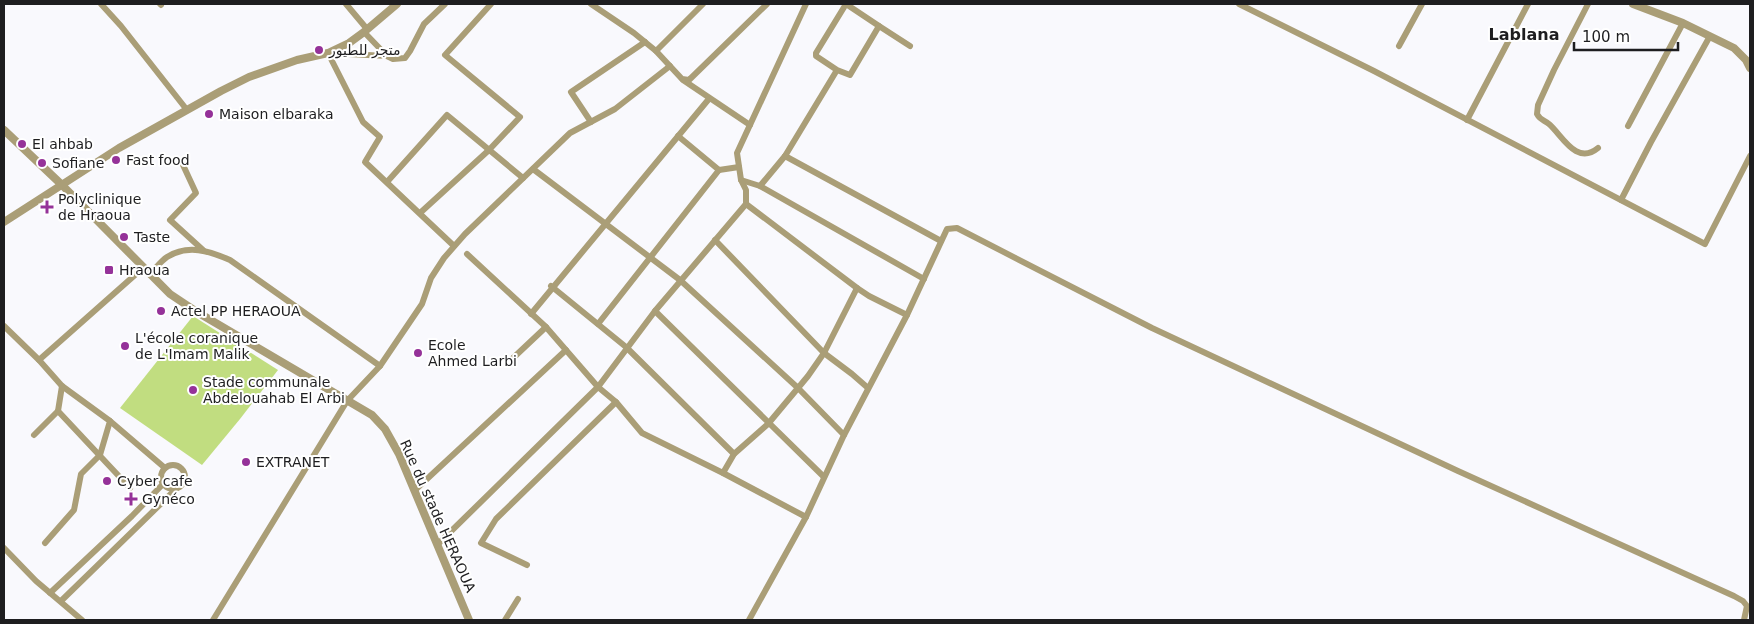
<svg xmlns="http://www.w3.org/2000/svg" width="1754" height="624" font-family="'DejaVu Sans','Noto Naskh Arabic',sans-serif">
<style>
.green{fill:#c1dd80}
.lines{fill:none;stroke-linecap:round;stroke-linejoin:round}
.minor{stroke:#aa9e77;stroke-width:6}
.tertiary{stroke:#aa9e77;stroke-width:8}
.poi-dot{fill:#953299;stroke:#fff;stroke-width:2}
.labels{text-anchor:middle;dominant-baseline:central;stroke-width:4;stroke-linejoin:round;paint-order:stroke}
.poi-label{font-size:14px;fill:#1e1e20;stroke:#fff;text-anchor:start}
.street-label{font-size:14px;fill:#1e1e20;stroke:#fff}
.quarter-label{font-size:16px;font-weight:bold;fill:#1e1e20;stroke:#fff}
</style>
<rect width="100%" height="100%" fill="#f9f9fd"/>
<!-- green -->
<path class="green" d="M 193,316 L 278,370 L 240,419 L 202,465 L 120,408 Z"/>
<g class="lines">
<!-- minor -->
<g class="minor">
<path d="M 101,4 L 121,26 L 187,110"/>
<path d="M 160,4 L 161,5"/>
<path d="M 346,4 L 367,29"/>
<path d="M 591,4 L 634,33 L 656,51 L 682,79 L 689,80 L 767,4"/>
<path d="M 1239,4 L 1374,71 L 1705,244 L 1750,156"/>
<path d="M 1588,4 L 1554,70 L 1538,105 L 1537,114 C 1540,120 1544,120 1549,124 C 1562,135 1576,166 1598,148"/>
<path d="M 879,26 L 910,46"/>
<path d="M 364,32 L 387,56"/>
<path d="M 1399,46 L 1422,4"/>
<path d="M 656,51 L 703,4"/>
<path d="M 328,53 L 363,122 L 380,137 L 365,162 L 454,246"/>
<path d="M 328,53 L 387,56 L 393,59 L 405,58 L 410,51 L 424,24 L 445,4"/>
<path d="M 683,80 L 750,125"/>
<path d="M 1467,120 L 1528,4"/>
<path d="M 591,122 L 571,92 L 645,42"/>
<path d="M 1628,126 L 1683,23"/>
<path d="M 678,136 L 719,170"/>
<path d="M 785,156 L 941,241"/>
<path d="M 183,165 L 196,193 L 170,220 L 203,250"/>
<path d="M 533,169 L 680,280 L 798,388 L 844,435"/>
<path d="M 741,180 L 760,186 L 924,279"/>
<path d="M 387,182 L 447,115 L 523,178"/>
<path d="M 760,186 L 785,156 L 837,70 L 816,56 L 816,53 L 846,4 L 879,26 L 850,75 L 837,70"/>
<path d="M 1621,200 L 1651,142 L 1710,36"/>
<path d="M 746,204 L 857,288 L 869,296 L 907,315"/>
<path d="M 420,213 L 489,150 L 520,117 L 445,55 L 491,4"/>
<path d="M 715,240 L 824,353 L 852,374 L 868,388"/>
<path d="M 467,254 L 546,327"/>
<path d="M 150,274 C 155,269 161,261 167,257 C 188,244 209,251 230,260 L 380,366"/>
<path d="M 551,286 L 626,347 L 734,454"/>
<path d="M 655,311 L 824,477"/>
<path d="M 531,314 L 708,100"/>
<path d="M 598,324 L 719,170 L 739,167"/>
<path d="M 4,326 L 39,360 L 62,386 L 110,421 L 100,455 L 81,474 L 74,510 L 45,543"/>
<path d="M 512,359 L 546,327 L 598,387 L 616,402 L 642,433 L 723,473 L 806,517"/>
<path d="M 39,360 L 144,267"/>
<path d="M 62,386 L 58,411 L 130,488"/>
<path d="M 110,421 L 165,468"/>
<path d="M 34,435 L 58,411"/>
<circle cx="173" cy="477" r="12"/>
<path d="M 723,473 L 734,454 L 768,424 L 808,376 L 824,353 L 857,288"/>
<path d="M 414,491 L 566,350"/>
<path d="M 437,545 L 598,387 L 655,311 L 746,204 L 746,190 L 741,180 L 737,153 L 806,4"/>
<path d="M 4,548 L 36,581 L 82,620"/>
<path d="M 527,565 L 481,543 L 496,519 L 616,402"/>
<path d="M 50,593 L 132,516 L 163,484"/>
<path d="M 61,601 L 176,489"/>
<path d="M 213,620 L 347,401 L 380,366 L 422,304 L 431,278 L 444,258 L 465,234 L 570,133 L 615,109 L 670,66"/>
<path d="M 505,620 L 518,599"/>
<path d="M 749,620 L 806,517 L 844,435 L 907,315 L 947,229 L 957,228 L 1152,328 L 1458,471 L 1734,596 L 1743,601 L 1747,606 L 1744,620"/>
</g>
<!-- tertiary -->
<g class="tertiary">
<path d="M 1633,4 L 1683,23 L 1734,48 L 1746,60 L 1750,68"/>
<path d="M 4,130 L 62,185 L 170,294 L 197,312 L 372,415 L 385,429 L 399,454 L 469,620"/>
<path d="M 4,222 L 119,148 L 221,91 L 249,77 L 297,60 L 328,53 L 349,43 L 364,32 L 397,4"/>
</g>
</g>
<!-- markers -->
<g class="poi-dot">
<circle cx="319" cy="50" r="5"/>
<circle cx="209" cy="114" r="5"/>
<circle cx="22" cy="144" r="5"/>
<circle cx="116" cy="160" r="5"/>
<circle cx="42" cy="163" r="5"/>
<path d="M44.5 199.5h5v5h5v5h-5v5h-5v-5h-5v-5h5z"/>
<circle cx="124" cy="237" r="5"/>
<rect x="104" y="265" width="10" height="10" rx="2.5"/>
<circle cx="161" cy="311" r="5"/>
<circle cx="125" cy="346" r="5"/>
<circle cx="418" cy="353" r="5"/>
<circle cx="193" cy="390" r="5"/>
<circle cx="246" cy="462" r="5"/>
<circle cx="107" cy="481" r="5"/>
<path d="M128.5 491.5h5v5h5v5h-5v5h-5v-5h-5v-5h5z"/>
</g>
<g class="labels">
<!-- poi labels -->
<g class="poi-label">
<text x="329" y="50">متجر للطيور</text>
<text x="219" y="114">Maison elbaraka</text>
<text x="32" y="144">El ahbab</text>
<text x="126" y="160">Fast food</text>
<text x="52" y="163">Sofiane</text>
<text x="58" y="199">Polyclinique<tspan x="58" dy="16">de Hraoua</tspan></text>
<text x="134" y="237">Taste</text>
<text x="119" y="270">Hraoua</text>
<text x="171" y="311">Actel PP HERAOUA</text>
<text x="135" y="338">L'école coranique<tspan x="135" dy="16">de L'Imam Malik</tspan></text>
<text x="428" y="345">Ecole<tspan x="428" dy="16">Ahmed Larbi</tspan></text>
<text x="203" y="382">Stade communale<tspan x="203" dy="16">Abdelouahab El Arbi</tspan></text>
<text x="256" y="462">EXTRANET</text>
<text x="117" y="481">Cyber cafe</text>
<text x="142" y="499">Gynéco</text>
</g>
<!-- street labels -->
<g class="street-label">
<text transform="translate(438 516) rotate(66)">Rue du stade HERAOUA</text>
</g>
<!-- quarter labels -->
<g class="quarter-label">
<text x="1524" y="34">Lablana</text>
</g>
</g>
<!-- border -->
<rect width="1754" height="624" fill="none" stroke="#1e1e20" stroke-width="10"/>
<!-- scale -->
<path d="M1574 42v8h104v-8" fill="none" stroke="#1e1e20" stroke-width="2.5"/>
<text x="1582" y="42" font-size="15" fill="#1e1e20" stroke="#ffffff" stroke-width="4" paint-order="stroke">100 m</text>
</svg>
